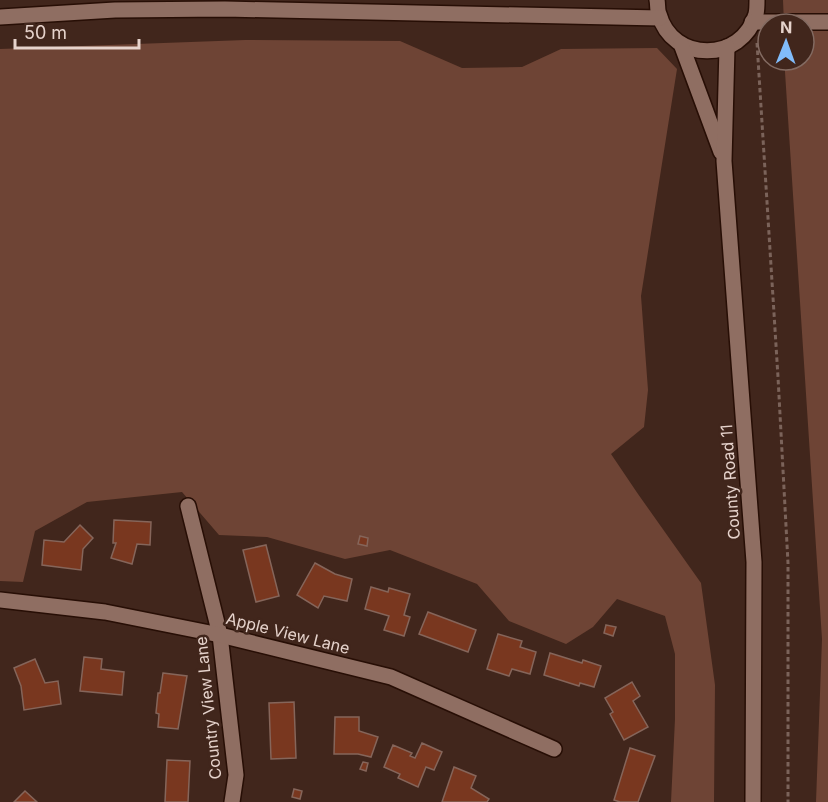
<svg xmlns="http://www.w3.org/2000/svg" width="828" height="802" font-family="Inter,sans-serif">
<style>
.green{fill:#6e4435}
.building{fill:#79371f;stroke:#85655a;stroke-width:1.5}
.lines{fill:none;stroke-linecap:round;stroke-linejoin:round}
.minor-casing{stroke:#270e05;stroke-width:18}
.path{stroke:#7b635a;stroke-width:3;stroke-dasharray:4.5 3;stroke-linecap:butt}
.minor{stroke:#8f6e62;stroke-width:15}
.labels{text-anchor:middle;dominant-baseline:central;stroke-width:5;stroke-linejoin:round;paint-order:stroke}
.street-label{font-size:16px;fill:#e6d3cc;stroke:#41261c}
</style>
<rect width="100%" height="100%" fill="#41261c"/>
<!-- green -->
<g class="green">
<path d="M 783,0 L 828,0 L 828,802 L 816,802 L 822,639 L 785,72 L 785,60 L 804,60 L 804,24 L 784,24 Z"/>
<path d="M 245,40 L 400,41 L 462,68 L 522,67 L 561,49 L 657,48 L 677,69 L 641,296 L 648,390 L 644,427 L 611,454 L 638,494 L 701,583 L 715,685 L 714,802 L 671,802 L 675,719 L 675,654 L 665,616 L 617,599 L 593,627 L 566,644 L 509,621 L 477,584 L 390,550 L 345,559 L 267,537 L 219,535 L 182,492 L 87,502 L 35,531 L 23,582 L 0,581 L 0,49 Z"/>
</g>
<!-- building -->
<g class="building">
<path d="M 114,520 L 151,522 L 150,545 L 137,544 L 132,564 L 111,558 L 116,543 L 113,543 Z"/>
<path d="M 80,525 L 93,538 L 83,549 L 81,570 L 42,565 L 44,540 L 64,542 Z"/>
<path d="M 360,536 L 368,538 L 367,546 L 358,544 Z"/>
<path d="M 266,545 L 279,596 L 256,602 L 243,550 Z"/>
<path d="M 315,563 L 335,574 L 352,579 L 347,601 L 324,596 L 318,608 L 297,595 Z"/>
<path d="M 371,587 L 388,592 L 389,588 L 410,594 L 404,615 L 410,617 L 404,636 L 384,630 L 389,616 L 365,609 Z"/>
<path d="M 428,612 L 476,630 L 468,652 L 419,634 Z"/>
<path d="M 606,625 L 616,627 L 613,636 L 604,633 Z"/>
<path d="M 498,634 L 522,641 L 520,647 L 536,652 L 530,674 L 512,669 L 509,676 L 487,669 Z"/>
<path d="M 550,653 L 582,663 L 583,660 L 601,666 L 594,687 L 580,683 L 579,686 L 544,675 Z"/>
<path d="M 84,657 L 102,659 L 101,669 L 124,672 L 122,695 L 80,691 Z"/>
<path d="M 35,659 L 45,683 L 58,681 L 61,704 L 24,710 L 21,686 L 14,668 Z"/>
<path d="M 163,673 L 187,676 L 178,729 L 158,727 L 159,714 L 156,713 L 158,693 L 160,693 Z"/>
<path d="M 632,682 L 640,696 L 633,701 L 648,727 L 624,740 L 610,714 L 613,712 L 605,698 Z"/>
<path d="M 294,702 L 296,758 L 271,759 L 269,703 Z"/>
<path d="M 335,717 L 359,717 L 359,731 L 378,737 L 371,757 L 358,754 L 334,754 Z"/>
<path d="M 422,743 L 442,752 L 434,770 L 426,767 L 418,787 L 398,778 L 400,774 L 384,767 L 393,745 L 412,753 L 410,756 L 415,758 Z"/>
<path d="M 630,748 L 655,756 L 638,802 L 620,802 L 614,800 Z"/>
<path d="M 167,760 L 190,761 L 188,802 L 165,802 Z"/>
<path d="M 363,762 L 368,763 L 366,771 L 360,769 Z"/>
<path d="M 454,767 L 476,776 L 471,788 L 489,799 L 487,802 L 442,802 Z"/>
<path d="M 294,789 L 302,791 L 300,799 L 292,797 Z"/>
<path d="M 25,791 L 37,802 L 14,802 Z"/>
</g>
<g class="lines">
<!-- minor casing -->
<g class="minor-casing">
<g id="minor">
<path d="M 657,0 C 658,4 657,10 659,14 C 672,63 742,63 756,14 C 757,10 757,4 757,0"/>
<path d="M 0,17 L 115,10 L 225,9 L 660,18"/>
<path d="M 752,22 L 828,22"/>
<path d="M 681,44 L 721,152"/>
<path d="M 727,47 L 724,161 L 754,562 L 753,802"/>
<path d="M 188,506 L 220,635 L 236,775 L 232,802"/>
<path d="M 0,600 L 105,612 L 220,635 L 391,677 L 554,749"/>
</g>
</g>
<!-- path -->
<path class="path" d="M 757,43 L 778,377 L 788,563 L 788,802"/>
<!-- minor -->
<use href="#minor" class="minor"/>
</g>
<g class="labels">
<!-- street labels -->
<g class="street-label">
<text transform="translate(730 482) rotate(-94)">County Road 11</text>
<text transform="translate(288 633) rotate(14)">Apple View Lane</text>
<text transform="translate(208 708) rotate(-96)">Country View Lane</text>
</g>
</g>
<!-- north arrow -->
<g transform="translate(786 42) rotate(1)"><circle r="28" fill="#41261c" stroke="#836b62" stroke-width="1.5"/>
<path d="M0-4.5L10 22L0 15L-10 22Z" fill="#81bcfa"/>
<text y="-9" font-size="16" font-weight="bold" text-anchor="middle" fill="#e6d3cc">N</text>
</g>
<!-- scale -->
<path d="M15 39v9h124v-9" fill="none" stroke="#e6d3cc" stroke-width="3"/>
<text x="24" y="39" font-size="18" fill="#e6d3cc" stroke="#41261c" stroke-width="4.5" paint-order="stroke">50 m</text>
</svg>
